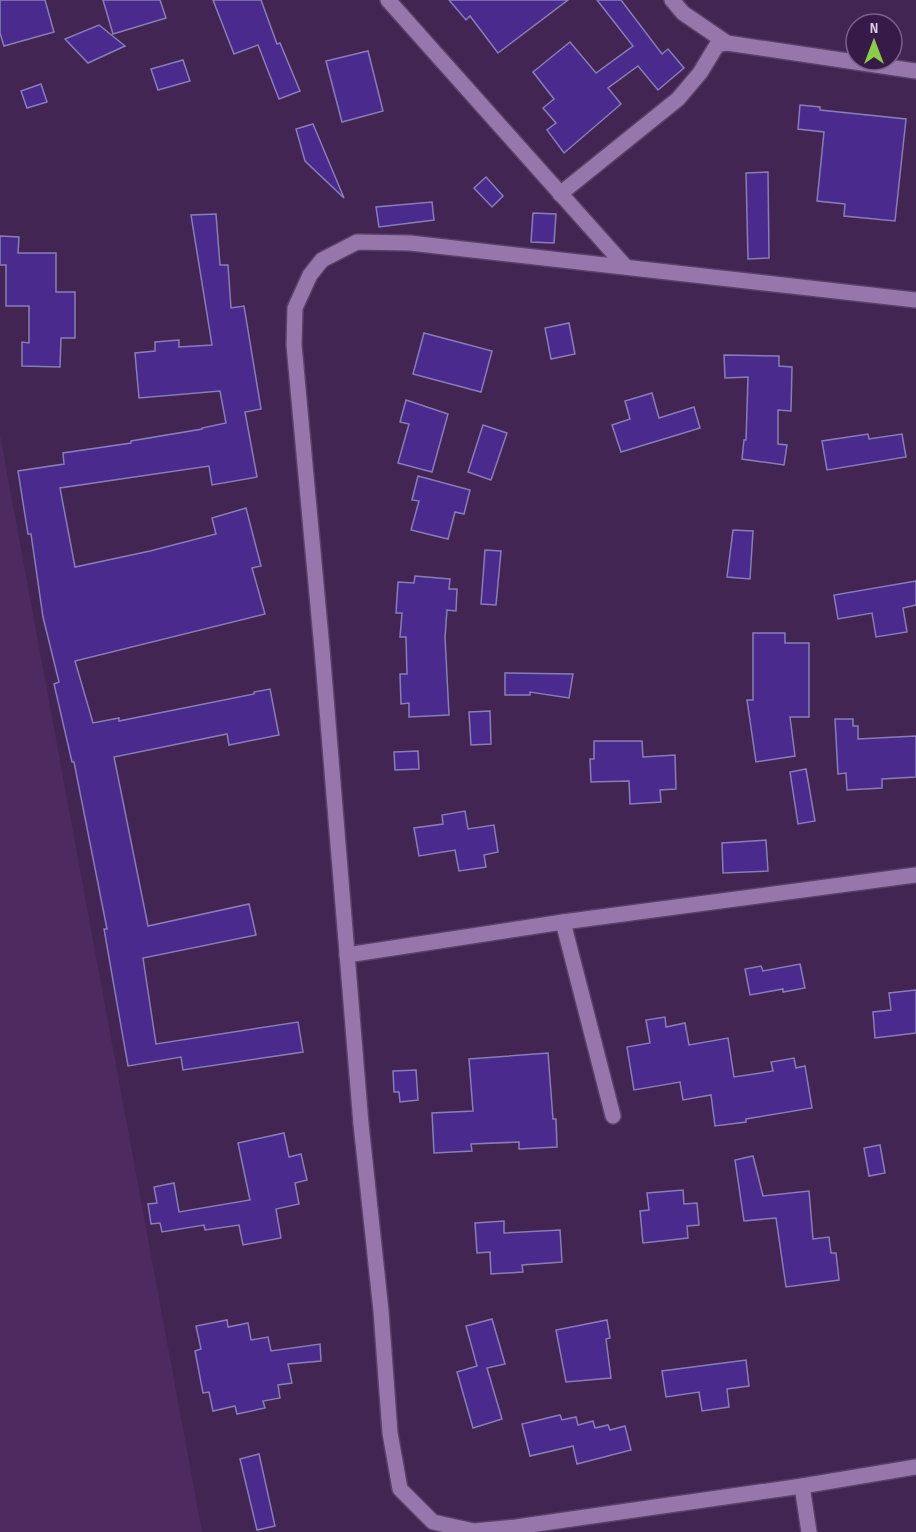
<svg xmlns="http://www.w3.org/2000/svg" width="916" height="1532" font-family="'Sofia Sans Condensed',sans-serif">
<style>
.built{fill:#4d2b60}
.building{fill:#4a2a8c;stroke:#887db7;stroke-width:1.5}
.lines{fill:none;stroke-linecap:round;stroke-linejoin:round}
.minor-casing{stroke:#5b4069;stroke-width:18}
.minor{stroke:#9776ab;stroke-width:15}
</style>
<rect width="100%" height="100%" fill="#422553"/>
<!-- built -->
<path class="built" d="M 0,435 L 202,1532 L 0,1532 Z"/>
<!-- building -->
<g class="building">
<path d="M 0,0 L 45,0 L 54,32 L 4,46 L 0,33 Z"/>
<path d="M 103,0 L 160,0 L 166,18 L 113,34 Z"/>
<path d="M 213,0 L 261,0 L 277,44 L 280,43 L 300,91 L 279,99 L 258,45 L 234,54 Z"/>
<path d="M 449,0 L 568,0 L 498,53 L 470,16 L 466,20 Z"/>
<path d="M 597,0 L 621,0 L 662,54 L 668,49 L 684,68 L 658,90 L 638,66 L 608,88 L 621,104 L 564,153 L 547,130 L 556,123 L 543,108 L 554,99 L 533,72 L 570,42 L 596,73 L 633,46 Z"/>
<path d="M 99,25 L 125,46 L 88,63 L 65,39 Z"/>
<path d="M 368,51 L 383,111 L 342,122 L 326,61 Z"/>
<path d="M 183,60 L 190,81 L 158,90 L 151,69 Z"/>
<path d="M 41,84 L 47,102 L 27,108 L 21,91 Z"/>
<path d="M 800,105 L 820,107 L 820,110 L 906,119 L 895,221 L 844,216 L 845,204 L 817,201 L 824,132 L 798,129 Z"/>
<path d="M 313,124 L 344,198 L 305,161 L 296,129 Z"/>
<path d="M 768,172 L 769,258 L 748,259 L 746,173 Z"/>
<path d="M 486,177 L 503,196 L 492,207 L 474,188 Z"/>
<path d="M 432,202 L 434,220 L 379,227 L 376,207 Z"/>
<path d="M 533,213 L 556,214 L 554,243 L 531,242 Z"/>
<path d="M 216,214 L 220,265 L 228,265 L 231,308 L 244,306 L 261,409 L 245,412 L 257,477 L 212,485 L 209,466 L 60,488 L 75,567 L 150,551 L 216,534 L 212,518 L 246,508 L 261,566 L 252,568 L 265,614 L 75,661 L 93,723 L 119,718 L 119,721 L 254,694 L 254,692 L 270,689 L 279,735 L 229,745 L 227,734 L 114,757 L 148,926 L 249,904 L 256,935 L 143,958 L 156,1044 L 298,1022 L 303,1052 L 183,1070 L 181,1057 L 128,1066 L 104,929 L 107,929 L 74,762 L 72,762 L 54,684 L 59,682 L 43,617 L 31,534 L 28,534 L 18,471 L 64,464 L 63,453 L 131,443 L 131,441 L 202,429 L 202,428 L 226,423 L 220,391 L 139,398 L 135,353 L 155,351 L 155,342 L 179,340 L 179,347 L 212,345 L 191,215 Z"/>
<path d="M 0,236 L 19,237 L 18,253 L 56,253 L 56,292 L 75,292 L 75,338 L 61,338 L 60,367 L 22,366 L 22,342 L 29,343 L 29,306 L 6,306 L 6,265 L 0,265 Z"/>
<path d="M 569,323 L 575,354 L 551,359 L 545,328 Z"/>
<path d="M 424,333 L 492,351 L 481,392 L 413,374 Z"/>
<path d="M 724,355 L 779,356 L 779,366 L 792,367 L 791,411 L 778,410 L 778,444 L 787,445 L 784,465 L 742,459 L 744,440 L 746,440 L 748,377 L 725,378 Z"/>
<path d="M 652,393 L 659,418 L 694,407 L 700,428 L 621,452 L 612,425 L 630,419 L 625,401 Z"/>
<path d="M 406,400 L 448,414 L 432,472 L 398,463 L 409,424 L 400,422 Z"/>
<path d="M 483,425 L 507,433 L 491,480 L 468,472 Z"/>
<path d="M 868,434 L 869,439 L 902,434 L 906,457 L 827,470 L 822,441 Z"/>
<path d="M 418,476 L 470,490 L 464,514 L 455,512 L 448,539 L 411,530 L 419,501 L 412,500 Z"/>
<path d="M 733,530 L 753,531 L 750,579 L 727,577 Z"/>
<path d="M 485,550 L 501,551 L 496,605 L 481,604 Z"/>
<path d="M 415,576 L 450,579 L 449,589 L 457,589 L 456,611 L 447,610 L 445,637 L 449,715 L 409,717 L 409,703 L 401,704 L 400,674 L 407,674 L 406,637 L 400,637 L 402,613 L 396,613 L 398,582 L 414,583 Z"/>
<path d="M 916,581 L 916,605 L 903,608 L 907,632 L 876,637 L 872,613 L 838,619 L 834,595 Z"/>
<path d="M 753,633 L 785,633 L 785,643 L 809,643 L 809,717 L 790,717 L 795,756 L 756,762 L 747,700 L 753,700 Z"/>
<path d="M 505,673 L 573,674 L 569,698 L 530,692 L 530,695 L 505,695 Z"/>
<path d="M 490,711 L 491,744 L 471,745 L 469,712 Z"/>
<path d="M 835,719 L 853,719 L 853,726 L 858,726 L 858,739 L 916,736 L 916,777 L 882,779 L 882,788 L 847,790 L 846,773 L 838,774 Z"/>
<path d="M 594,741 L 642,741 L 643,757 L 675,755 L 676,789 L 660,790 L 661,802 L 630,804 L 629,781 L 591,782 L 590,759 L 594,759 Z"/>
<path d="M 418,751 L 419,769 L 395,770 L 394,752 Z"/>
<path d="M 806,769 L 815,821 L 798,824 L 790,772 Z"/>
<path d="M 465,811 L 468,829 L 494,825 L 498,852 L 484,855 L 486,867 L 459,871 L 455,850 L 419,856 L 414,828 L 443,824 L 442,815 Z"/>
<path d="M 766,840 L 768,871 L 723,873 L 722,843 Z"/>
<path d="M 800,964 L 805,988 L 783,992 L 783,989 L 750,995 L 745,969 L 761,966 L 763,971 Z"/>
<path d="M 916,990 L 916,1033 L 875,1038 L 873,1012 L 891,1010 L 889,993 Z"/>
<path d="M 665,1017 L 666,1027 L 685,1023 L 689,1045 L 728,1038 L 734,1077 L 773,1071 L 771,1062 L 794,1058 L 796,1068 L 805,1066 L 812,1108 L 746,1119 L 746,1122 L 715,1126 L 711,1095 L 683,1100 L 680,1082 L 634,1090 L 627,1047 L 650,1043 L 646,1020 Z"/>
<path d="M 548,1053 L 553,1119 L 556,1119 L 557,1147 L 519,1149 L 519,1142 L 471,1144 L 472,1151 L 434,1153 L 432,1113 L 473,1111 L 469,1059 Z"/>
<path d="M 416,1070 L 418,1100 L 400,1102 L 399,1092 L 394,1092 L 393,1071 Z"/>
<path d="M 284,1133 L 289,1157 L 301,1154 L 307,1180 L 295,1183 L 299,1204 L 276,1209 L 281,1238 L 243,1245 L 239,1225 L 205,1230 L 204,1225 L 162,1232 L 160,1223 L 151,1224 L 148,1204 L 157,1203 L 154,1187 L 174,1183 L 179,1212 L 250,1200 L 238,1143 Z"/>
<path d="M 880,1145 L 885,1173 L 869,1176 L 864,1148 Z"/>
<path d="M 753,1156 L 763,1196 L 809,1191 L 813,1239 L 829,1237 L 831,1253 L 836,1253 L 839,1280 L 786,1287 L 776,1218 L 744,1221 L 735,1160 Z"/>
<path d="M 683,1190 L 684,1204 L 697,1203 L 699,1225 L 687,1226 L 688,1238 L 643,1243 L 640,1211 L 649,1210 L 647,1193 Z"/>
<path d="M 504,1221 L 504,1233 L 560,1230 L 562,1262 L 522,1265 L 523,1272 L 491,1274 L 490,1252 L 477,1253 L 475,1223 Z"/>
<path d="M 492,1319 L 505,1364 L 487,1368 L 502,1419 L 473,1428 L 457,1372 L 477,1366 L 466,1326 Z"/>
<path d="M 227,1320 L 228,1327 L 248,1323 L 251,1340 L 268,1337 L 271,1351 L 320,1344 L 321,1361 L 288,1364 L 292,1383 L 278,1385 L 280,1398 L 263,1401 L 265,1408 L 237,1414 L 235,1406 L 213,1411 L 209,1392 L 203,1393 L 195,1351 L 201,1349 L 196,1326 Z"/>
<path d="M 607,1320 L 610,1338 L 606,1339 L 611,1378 L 566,1382 L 556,1330 Z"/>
<path d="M 746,1360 L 749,1386 L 727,1389 L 729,1407 L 702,1411 L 699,1392 L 666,1397 L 662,1371 Z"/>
<path d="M 560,1415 L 562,1420 L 576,1417 L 578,1425 L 593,1421 L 595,1428 L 608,1425 L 610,1430 L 625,1426 L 631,1450 L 577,1464 L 573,1446 L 530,1456 L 522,1424 Z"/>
<path d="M 259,1454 L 275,1526 L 257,1530 L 240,1459 Z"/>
</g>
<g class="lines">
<!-- minor casing -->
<g class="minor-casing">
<g id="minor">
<path d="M 388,0 L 625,266"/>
<path d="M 672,0 L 683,13 L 727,43 L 916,71"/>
<path d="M 560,194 L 678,99 L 700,73 L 717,45 L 727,43"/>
<path d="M 916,300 L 410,243 L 357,242 L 322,260 L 310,275 L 295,308 L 294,345 L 322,649 L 361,1124 L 381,1311 L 390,1433 L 400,1489 L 433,1522 L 474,1531 L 516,1527 L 802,1486 L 916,1467"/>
<path d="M 563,922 L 613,1116"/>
<path d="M 347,955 L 563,922 L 916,875"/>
<path d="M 802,1486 L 809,1532"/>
</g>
</g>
<!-- minor -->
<use href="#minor" class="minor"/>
</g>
<!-- north arrow -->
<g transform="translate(874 42)"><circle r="28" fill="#381a48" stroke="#7a6188" stroke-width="1.5"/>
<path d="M0-4.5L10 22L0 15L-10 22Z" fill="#8ace47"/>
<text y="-9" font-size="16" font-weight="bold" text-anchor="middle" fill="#ddcce8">N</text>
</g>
</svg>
